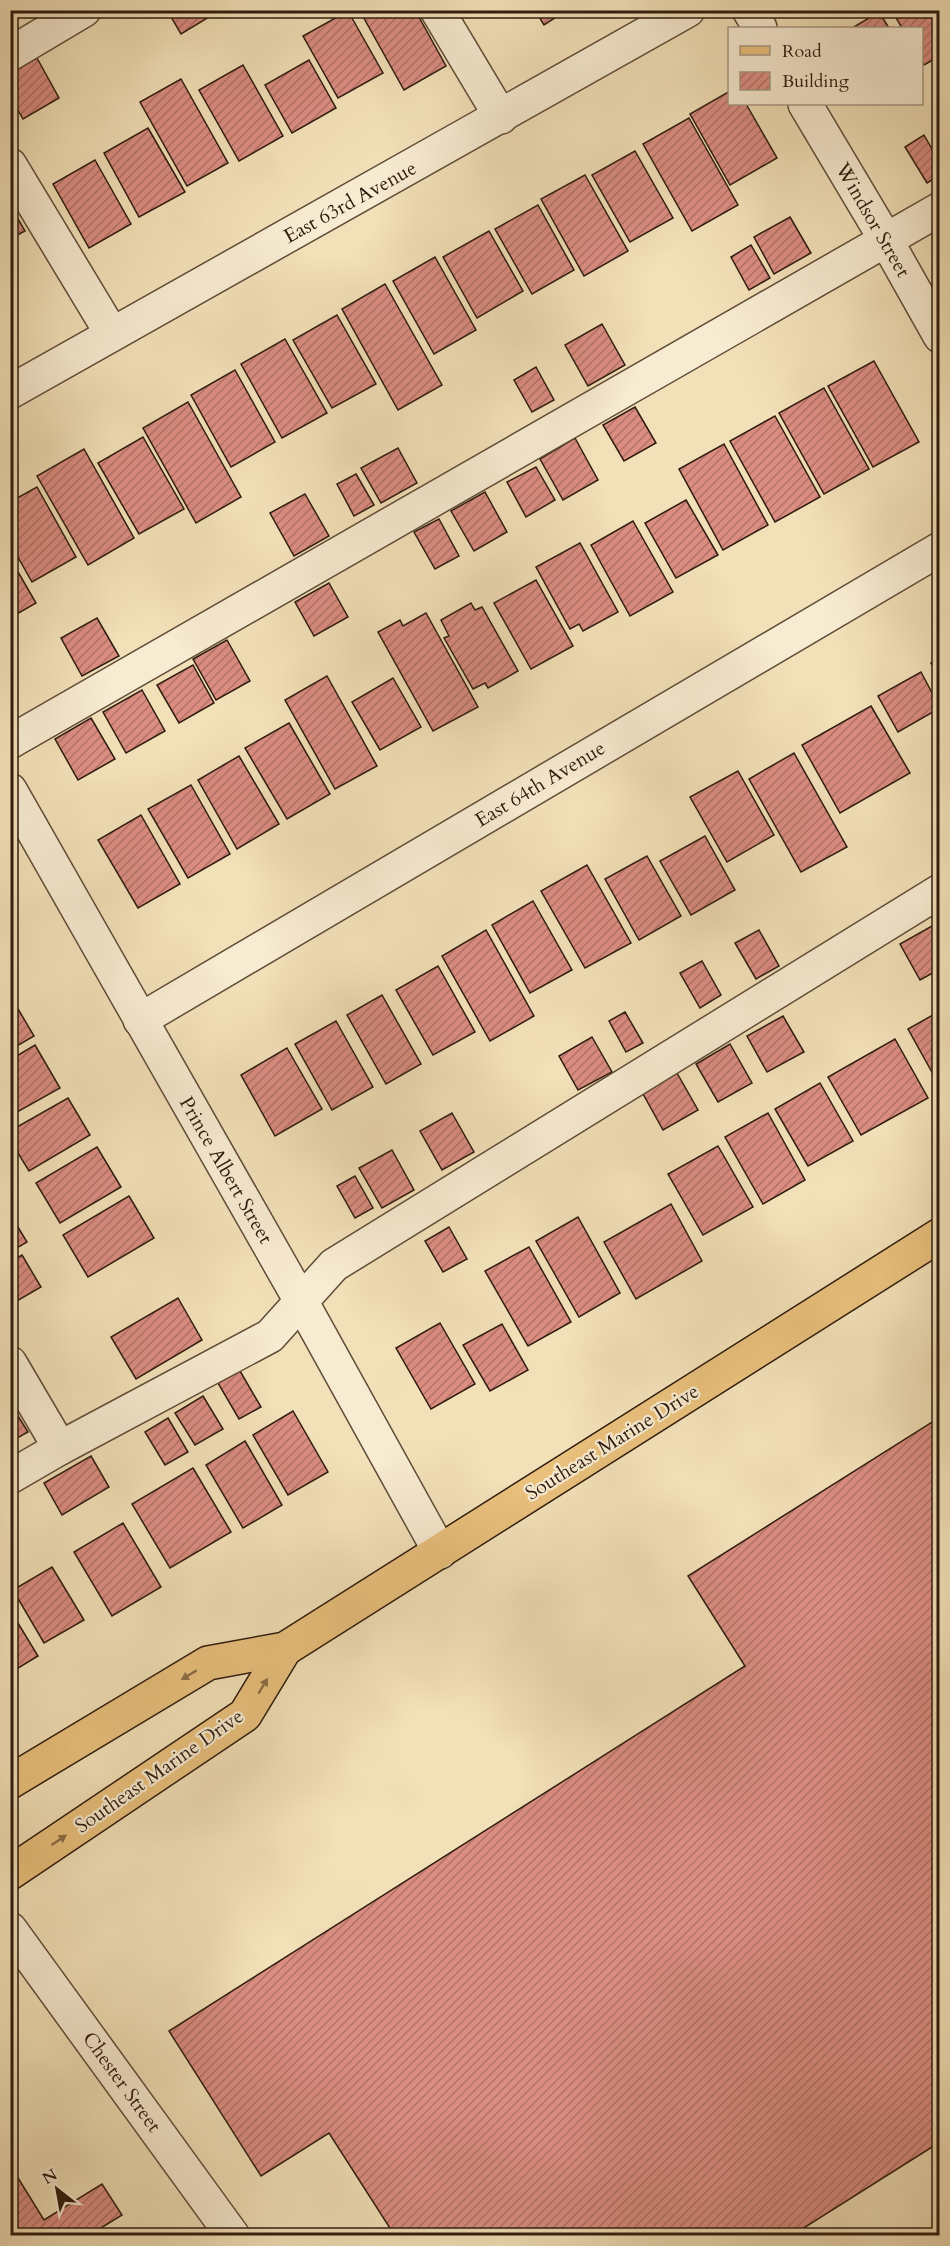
<svg xmlns="http://www.w3.org/2000/svg" width="950" height="2246" font-family="Cardo,serif">
<style>
.building{fill:url(#building-hatch);stroke:#2e1b0e;stroke-width:1.5}
.lines{fill:none;stroke-linecap:round;stroke-linejoin:round}
.minor-casing{stroke:#5f4c38;stroke-width:36}
.major-casing{stroke:#2e1b0e;stroke-width:36}
.minor{stroke:#f7ebd1;stroke-width:33}
.major{stroke:#e9c07c;stroke-width:33}
.oneway{fill:#8c6e45}
.labels{text-anchor:middle;dominant-baseline:central;stroke-width:4.5;stroke-linejoin:round;paint-order:stroke}
.street-label{font-size:20px;fill:#2e1b0e;stroke:#f7ebd1}
</style>
<defs>
<pattern id="building-hatch" width="6" height="6" patternUnits="userSpaceOnUse" patternTransform="scale(1.5)"><rect width="6" height="6" fill="#db8d82"/><path d="M-1 1l2-2M0 6l6-6M5 7l2-2" fill="none" stroke="#b27269"/></pattern>
</defs>
<rect width="100%" height="100%" fill="#f2e0b8"/>
<filter id="stains"><feTurbulence type="fractalNoise" baseFrequency=".00333" numOctaves="4"/><feColorMatrix values="0 0 0 0 .2 0 0 0 0 .09 0 0 0 0 .02 0 0 0 .5 -.17"/></filter>
<radialGradient id="worn" r=".72"><stop offset=".6" stop-color="#630" stop-opacity="0"/><stop offset="1" stop-color="#630" stop-opacity=".3"/></radialGradient>
<!-- building -->
<g class="building">
<path d="M 167,10 L 212,10 L 214,14 L 181,34 Z"/>
<path d="M 365,10 L 415,10 L 446,66 L 404,90 L 361,13 Z"/>
<path d="M 535,10 L 567,10 L 544,25 Z"/>
<path d="M 940,10 L 940,56 L 924,65 L 922,61 L 922,28 L 902,28 L 892,11 Z"/>
<path d="M 348,11 L 383,73 L 338,98 L 303,36 Z"/>
<path d="M 879,12 L 889,28 L 852,28 Z"/>
<path d="M 37,58 L 59,98 L 23,119 L 10,96 L 10,73 Z"/>
<path d="M 309,60 L 336,108 L 292,133 L 265,85 Z"/>
<path d="M 243,65 L 283,136 L 239,161 L 199,90 Z"/>
<path d="M 181,79 L 228,163 L 187,186 L 140,102 Z"/>
<path d="M 730,91 L 730,104 L 746,104 L 777,158 L 730,185 L 690,114 Z"/>
<path d="M 689,118 L 738,205 L 692,231 L 643,144 Z"/>
<path d="M 148,128 L 185,192 L 139,217 L 104,153 Z"/>
<path d="M 924,135 L 940,163 L 940,175 L 927,183 L 905,147 Z"/>
<path d="M 635,151 L 673,218 L 630,242 L 592,175 Z"/>
<path d="M 95,160 L 131,224 L 89,248 L 53,184 Z"/>
<path d="M 585,175 L 628,251 L 584,276 L 541,199 Z"/>
<path d="M 10,205 L 25,231 L 10,239 Z"/>
<path d="M 538,205 L 574,270 L 532,294 L 495,229 Z"/>
<path d="M 790,217 L 811,253 L 774,274 L 754,237 Z"/>
<path d="M 489,231 L 523,291 L 477,318 L 443,257 Z"/>
<path d="M 751,245 L 770,278 L 749,290 L 731,257 Z"/>
<path d="M 435,257 L 476,330 L 434,354 L 393,281 Z"/>
<path d="M 385,284 L 442,385 L 398,410 L 342,309 Z"/>
<path d="M 337,315 L 376,384 L 332,408 L 293,340 Z"/>
<path d="M 602,324 L 625,365 L 588,386 L 565,345 Z"/>
<path d="M 285,339 L 327,413 L 282,438 L 241,364 Z"/>
<path d="M 874,361 L 919,442 L 873,467 L 828,386 Z"/>
<path d="M 536,367 L 554,400 L 532,412 L 514,380 Z"/>
<path d="M 235,370 L 275,442 L 231,467 L 191,395 Z"/>
<path d="M 824,388 L 869,469 L 824,494 L 779,413 Z"/>
<path d="M 188,402 L 241,497 L 196,523 L 143,428 Z"/>
<path d="M 635,407 L 656,443 L 624,461 L 603,425 Z"/>
<path d="M 775,416 L 820,497 L 775,522 L 730,441 Z"/>
<path d="M 143,437 L 184,509 L 139,534 L 98,463 Z"/>
<path d="M 575,438 L 598,480 L 563,500 L 540,459 Z"/>
<path d="M 724,444 L 768,525 L 723,550 L 679,469 Z"/>
<path d="M 398,448 L 417,483 L 381,503 L 361,468 Z"/>
<path d="M 84,449 L 134,538 L 88,565 L 37,476 Z"/>
<path d="M 536,467 L 555,500 L 526,517 L 507,482 Z"/>
<path d="M 356,474 L 374,505 L 354,516 L 337,484 Z"/>
<path d="M 37,487 L 76,557 L 32,582 L 10,543 L 10,502 Z"/>
<path d="M 485,492 L 507,532 L 474,551 L 451,511 Z"/>
<path d="M 305,494 L 329,536 L 294,556 L 270,513 Z"/>
<path d="M 686,500 L 718,555 L 676,578 L 645,523 Z"/>
<path d="M 439,519 L 459,556 L 435,569 L 414,532 Z"/>
<path d="M 633,521 L 673,592 L 630,616 L 591,545 Z"/>
<path d="M 580,543 L 618,612 L 583,631 L 579,624 L 570,629 L 536,567 Z"/>
<path d="M 10,558 L 36,603 L 10,618 Z"/>
<path d="M 536,580 L 573,646 L 531,669 L 494,603 Z"/>
<path d="M 329,583 L 348,617 L 314,636 L 295,602 Z"/>
<path d="M 471,603 L 475,610 L 482,607 L 518,671 L 488,688 L 485,683 L 473,689 L 444,638 L 449,636 L 441,620 Z"/>
<path d="M 426,613 L 478,707 L 433,731 L 378,632 L 400,620 L 403,626 Z"/>
<path d="M 97,618 L 119,656 L 82,676 L 61,638 Z"/>
<path d="M 227,640 L 250,681 L 216,700 L 193,659 Z"/>
<path d="M 940,658 L 940,678 L 931,663 Z"/>
<path d="M 193,665 L 214,703 L 179,723 L 157,685 Z"/>
<path d="M 921,672 L 940,708 L 898,732 L 878,696 Z"/>
<path d="M 327,676 L 377,766 L 335,789 L 285,700 Z"/>
<path d="M 393,678 L 421,727 L 380,750 L 352,702 Z"/>
<path d="M 142,690 L 165,731 L 126,753 L 103,712 Z"/>
<path d="M 871,706 L 910,773 L 840,813 L 802,745 Z"/>
<path d="M 91,718 L 115,759 L 78,780 L 55,739 Z"/>
<path d="M 289,723 L 330,794 L 287,819 L 245,748 Z"/>
<path d="M 794,753 L 847,847 L 801,872 L 749,779 Z"/>
<path d="M 239,756 L 279,824 L 237,849 L 198,780 Z"/>
<path d="M 738,771 L 774,835 L 727,862 L 690,797 Z"/>
<path d="M 191,785 L 230,854 L 188,878 L 148,809 Z"/>
<path d="M 141,815 L 180,884 L 138,908 L 98,840 Z"/>
<path d="M 705,836 L 735,890 L 691,915 L 660,861 Z"/>
<path d="M 647,856 L 681,916 L 639,940 L 605,879 Z"/>
<path d="M 587,865 L 631,943 L 585,968 L 541,891 Z"/>
<path d="M 533,901 L 572,970 L 530,993 L 492,925 Z"/>
<path d="M 932,926 L 940,939 L 940,969 L 920,980 L 900,944 Z"/>
<path d="M 486,930 L 534,1016 L 490,1041 L 442,956 Z"/>
<path d="M 759,930 L 779,966 L 756,979 L 735,943 Z"/>
<path d="M 702,961 L 721,995 L 700,1008 L 680,973 Z"/>
<path d="M 438,966 L 475,1032 L 433,1055 L 396,990 Z"/>
<path d="M 382,995 L 421,1064 L 386,1084 L 347,1015 Z"/>
<path d="M 11,997 L 34,1036 L 10,1050 L 10,998 Z"/>
<path d="M 940,1011 L 940,1083 L 938,1083 L 908,1029 Z"/>
<path d="M 625,1012 L 643,1043 L 626,1052 L 609,1021 Z"/>
<path d="M 783,1016 L 804,1052 L 767,1072 L 747,1036 Z"/>
<path d="M 336,1021 L 373,1087 L 332,1110 L 295,1044 Z"/>
<path d="M 592,1037 L 612,1072 L 578,1090 L 559,1056 Z"/>
<path d="M 895,1039 L 928,1098 L 861,1135 L 828,1077 Z"/>
<path d="M 730,1044 L 752,1083 L 718,1102 L 696,1064 Z"/>
<path d="M 35,1045 L 60,1088 L 10,1116 L 10,1060 Z"/>
<path d="M 287,1048 L 322,1109 L 275,1136 L 241,1075 Z"/>
<path d="M 677,1073 L 698,1110 L 663,1130 L 642,1092 Z"/>
<path d="M 820,1083 L 853,1141 L 808,1166 L 775,1109 Z"/>
<path d="M 68,1098 L 90,1135 L 29,1171 L 10,1140 L 10,1131 Z"/>
<path d="M 452,1113 L 474,1152 L 442,1170 L 420,1131 Z"/>
<path d="M 768,1113 L 805,1180 L 763,1204 L 725,1137 Z"/>
<path d="M 718,1146 L 753,1207 L 703,1235 L 668,1174 Z"/>
<path d="M 97,1147 L 121,1187 L 60,1223 L 36,1183 Z"/>
<path d="M 392,1150 L 414,1190 L 382,1208 L 359,1168 Z"/>
<path d="M 355,1176 L 373,1208 L 355,1218 L 337,1186 Z"/>
<path d="M 129,1196 L 154,1238 L 88,1277 L 63,1235 Z"/>
<path d="M 671,1204 L 702,1261 L 636,1299 L 604,1242 Z"/>
<path d="M 10,1214 L 27,1242 L 10,1252 Z"/>
<path d="M 578,1217 L 620,1293 L 579,1317 L 536,1241 Z"/>
<path d="M 449,1227 L 467,1259 L 443,1272 L 425,1241 Z"/>
<path d="M 529,1247 L 571,1322 L 528,1346 L 485,1271 Z"/>
<path d="M 22,1255 L 41,1287 L 10,1305 L 10,1262 Z"/>
<path d="M 178,1298 L 202,1340 L 136,1379 L 111,1337 Z"/>
<path d="M 440,1323 L 475,1384 L 431,1409 L 396,1348 Z"/>
<path d="M 502,1324 L 528,1370 L 490,1391 L 463,1345 Z"/>
<path d="M 240,1371 L 261,1407 L 239,1419 L 218,1383 Z"/>
<path d="M 203,1396 L 223,1429 L 195,1445 L 175,1413 Z"/>
<path d="M 10,1403 L 28,1432 L 10,1442 Z"/>
<path d="M 293,1411 L 328,1472 L 288,1495 L 253,1435 Z"/>
<path d="M 940,1417 L 940,2142 L 791,2236 L 395,2236 L 329,2133 L 261,2176 L 169,2031 L 745,1666 L 688,1576 Z"/>
<path d="M 168,1418 L 188,1452 L 165,1465 L 145,1432 Z"/>
<path d="M 245,1441 L 282,1505 L 243,1528 L 206,1465 Z"/>
<path d="M 91,1456 L 109,1487 L 62,1515 L 44,1483 Z"/>
<path d="M 193,1468 L 231,1532 L 170,1568 L 132,1504 Z"/>
<path d="M 123,1523 L 161,1587 L 112,1616 L 74,1552 Z"/>
<path d="M 52,1567 L 84,1620 L 44,1643 L 13,1590 Z"/>
<path d="M 10,1610 L 38,1656 L 10,1673 Z"/>
<path d="M 10,2165 L 44,2220 L 102,2184 L 122,2215 L 88,2236 L 10,2236 Z"/>
</g>
<g class="lines">
<!-- minor casing -->
<g class="minor-casing">
<g id="minor">
<path d="M 437,10 L 501,117"/>
<path d="M 749,10 L 760,28"/>
<path d="M 10,54 L 84,10"/>
<path d="M 805,104 L 886,240 L 940,336"/>
<path d="M 10,165 L 112,334"/>
<path d="M 10,392 L 688,10"/>
<path d="M 10,742 L 940,209"/>
<path d="M 10,790 L 301,1301 L 440,1552"/>
<path d="M 140,1020 L 940,549"/>
<path d="M 10,1363 L 60,1448"/>
<path d="M 10,1477 L 60,1448 L 270,1336 L 334,1265 L 940,891"/>
<path d="M 10,1929 L 233,2236"/>
</g>
</g>
<!-- major casing -->
<g class="major-casing">
<g id="major">
<path d="M 10,1782 L 208,1663 L 285,1649 L 940,1235"/>
<path d="M 10,1873 L 245,1715 L 285,1649"/>
</g>
</g>
<!-- minor -->
<use href="#minor" class="minor"/>
<!-- major -->
<use href="#major" class="major"/>
</g>
<!-- one-way arrows -->
<defs><path id="oneway-solid" d="M-6-.8H1V-3.2L6.5 0L1 3.2V.8H-6Z" transform="scale(1.5)"/></defs>
<g class="oneway">
<use href="#oneway-solid" transform="translate(189 1675) rotate(149)"/>
<use href="#oneway-solid" transform="translate(263 1686) rotate(-59)"/>
<use href="#oneway-solid" transform="translate(59 1840) rotate(-34)"/>
</g>
<g class="labels">
<!-- street labels -->
<g class="street-label">
<text transform="translate(350 202) rotate(-29)">East 63rd Avenue</text>
<text transform="translate(873 220) rotate(60)">Windsor Street</text>
<text transform="translate(540 784) rotate(-31)">East 64th Avenue</text>
<text transform="translate(226 1170) rotate(60)">Prince Albert Street</text>
<text transform="translate(612 1442) rotate(-32)">Southeast Marine Drive</text>
<text transform="translate(159 1771) rotate(-35)">Southeast Marine Drive</text>
<text transform="translate(122 2082) rotate(54)">Chester Street</text>
</g>
</g>
<!-- margin -->
<rect width="950" height="2246" fill="none" stroke="#f2e0b8" stroke-width="36"/>
<rect x="12" y="12" width="926" height="2222" fill="none" stroke="#2e1b0e" stroke-width="3"/>
<rect x="18" y="18" width="914" height="2210" fill="none" stroke="#2e1b0e" stroke-width="1.5"/>
<!-- legend -->
<rect x="728" y="27" width="195" height="78" fill="#f7ebd1" stroke="#a79883" stroke-width="1.5"/>
<rect x="740" y="46" width="30" height="9" fill="#e9c07c" stroke="#a79883" stroke-width="1.5"/>
<text x="782" y="57" font-size="18" fill="#2e1b0e">Road</text>
<rect x="740" y="72" width="30" height="18" fill="url(#building-hatch)" stroke="#a79883" stroke-width="1.5"/>
<text x="782" y="87" font-size="18" fill="#2e1b0e">Building</text>
<!-- north arrow -->
<g transform="translate(57 2189) rotate(329)" stroke="#f7ebd1" stroke-width="4.5" paint-order="stroke">
<path d="M0-4.5L10 22L0 15L-10 22Z" fill="#2e1b0e"/>
<text y="-9" font-size="16" font-weight="bold" text-anchor="middle" fill="#2e1b0e">N</text>
</g>
<rect width="100%" height="100%" filter="url(#stains)"/>
<rect width="100%" height="100%" fill="url(#worn)"/>
</svg>
